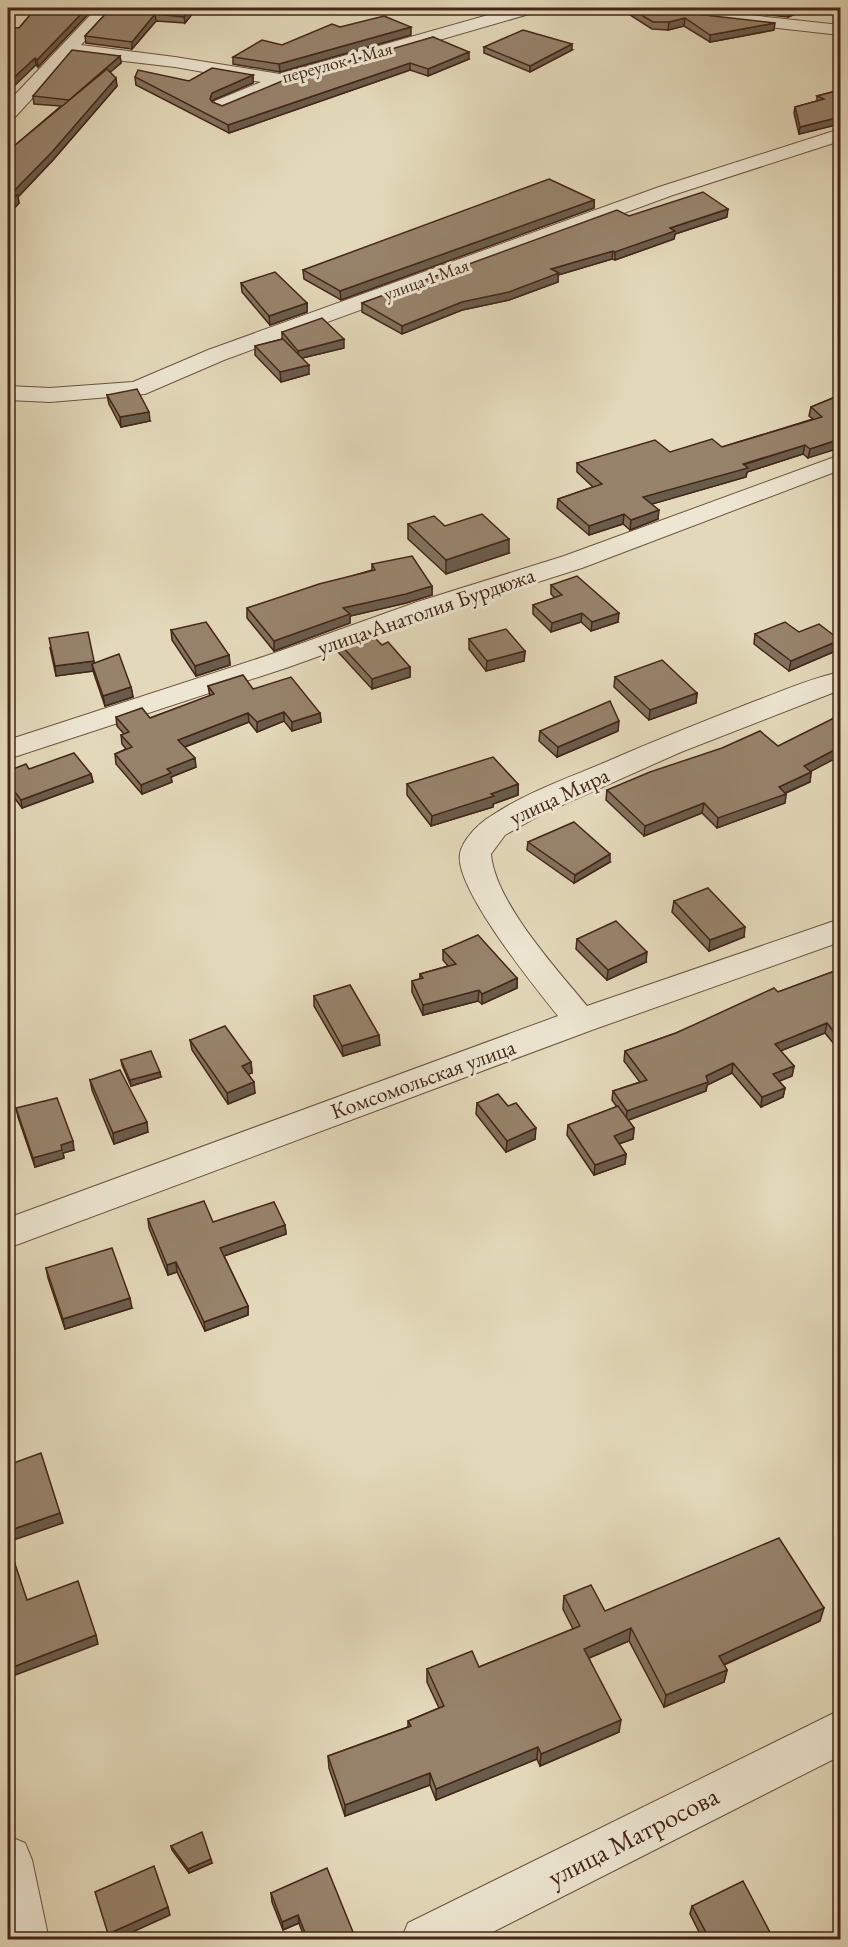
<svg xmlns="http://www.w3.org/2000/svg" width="848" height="1947" font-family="'EB Garamond',serif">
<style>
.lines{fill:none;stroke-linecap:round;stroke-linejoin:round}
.minor-casing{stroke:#6c5340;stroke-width:2}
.minor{fill:#ede6d2;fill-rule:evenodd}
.wall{fill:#82715d;stroke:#442618;stroke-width:1.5}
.shaded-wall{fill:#6a5c4c;stroke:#442618;stroke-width:1.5}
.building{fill:#97836c;stroke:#442618;stroke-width:1.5}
.labels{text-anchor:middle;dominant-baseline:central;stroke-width:6;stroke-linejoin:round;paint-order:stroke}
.far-street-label{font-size:18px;fill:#442618;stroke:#ede6d2}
.street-label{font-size:22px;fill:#442618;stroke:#ede6d2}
.near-street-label{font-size:27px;fill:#442618;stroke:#ede6d2}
</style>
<rect width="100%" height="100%" fill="#e3d9ba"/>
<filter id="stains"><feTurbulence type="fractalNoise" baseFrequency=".00333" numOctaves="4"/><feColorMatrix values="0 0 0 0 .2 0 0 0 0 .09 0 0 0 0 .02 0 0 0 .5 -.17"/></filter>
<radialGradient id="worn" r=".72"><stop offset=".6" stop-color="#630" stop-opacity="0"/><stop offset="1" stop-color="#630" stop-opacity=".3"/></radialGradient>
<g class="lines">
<!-- minor casing -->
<g class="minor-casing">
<g id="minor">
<path d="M 97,8 L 115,8 L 81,45 L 175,57 L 280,74 L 513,8 L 539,8 L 536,12 L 287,84 L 222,111 L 215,109 L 213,105 L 215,101 L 261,82 L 175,67 L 72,55 L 15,117 L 8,119 L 8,102 Z"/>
<path d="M 636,8 L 686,8 L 840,25 L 840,35 L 645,13 L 639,12 Z"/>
<path d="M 840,129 L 840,141 L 673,195 L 224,360 L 145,394 L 50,402 L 8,400 L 8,386 L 50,388 L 133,382 L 208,350 L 659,187 Z"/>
<path d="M 840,455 L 840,470 L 582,568 L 437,614 L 286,668 L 8,759 L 8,740 L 266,656 L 417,602 L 564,556 Z"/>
<path d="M 840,672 L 840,690 L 681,752 L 542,814 L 505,835 L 491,854 C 495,902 556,968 587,1006 L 840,919 L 840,942 L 592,1030 L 8,1248 L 8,1218 L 558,1016 C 535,987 454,888 460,854 C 462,840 479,823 491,816 C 525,793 568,778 606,762 C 656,740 707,720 758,700 C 785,690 812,678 840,672 Z"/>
<path d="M 840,1710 L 840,1756 L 477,1940 L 401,1940 L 408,1923 Z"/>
<path d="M 8,1836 L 25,1843 L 32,1860 L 49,1940 L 8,1940 Z"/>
</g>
</g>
<!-- minor -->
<use href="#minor" class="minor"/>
</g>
<!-- wall -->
<g class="wall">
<path d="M 36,8 L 94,8 L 38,67 L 36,65 L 19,28 Z"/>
<path d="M 111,8 L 197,8 L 185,23 L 156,21 L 132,49 L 86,43 L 85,36 Z"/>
<path d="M 619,8 L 643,8 L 774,30 L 710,42 L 684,26 L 668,30 L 652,29 Z"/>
<path d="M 702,8 L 804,8 L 803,11 L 788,17 Z"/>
<path d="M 340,27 L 411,35 L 280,72 L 233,64 L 233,57 L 282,45 Z"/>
<path d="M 433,37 L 469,59 L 428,76 L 410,70 L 229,133 L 136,85 L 135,77 L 189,81 L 253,75 L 253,83 L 213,100 L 212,102 L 222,106 Z"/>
<path d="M 484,47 L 572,50 L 530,72 L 484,53 Z"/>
<path d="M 120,56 L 121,63 L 110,72 L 117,86 L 53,160 L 18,197 L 19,203 L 8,215 L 8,151 L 61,106 L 34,104 L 33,96 Z"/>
<path d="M 840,90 L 840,124 L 799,134 L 794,113 L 795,107 L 817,101 L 817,96 Z"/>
<path d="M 594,200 L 594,208 L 341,300 L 304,279 L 303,270 Z"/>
<path d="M 629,216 L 727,217 L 675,234 L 674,239 L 615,260 L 612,259 L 558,275 L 558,282 L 509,300 L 462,310 L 402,334 L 362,312 L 362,303 Z"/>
<path d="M 241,283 L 307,303 L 307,312 L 270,325 L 242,292 Z"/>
<path d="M 282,332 L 344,348 L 302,358 L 309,374 L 281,382 L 255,355 L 255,346 L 282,339 Z"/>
<path d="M 107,395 L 150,421 L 121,427 L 109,404 Z"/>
<path d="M 840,395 L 808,458 L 803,454 L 747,472 L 746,477 L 651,504 L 658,519 L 630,530 L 623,524 L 589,535 L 557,508 L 558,499 L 593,487 L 577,472 L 577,463 L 670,452 L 722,447 L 813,419 L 809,416 L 811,407 Z"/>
<path d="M 408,524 L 445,526 L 509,553 L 446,574 L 408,539 Z"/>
<path d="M 372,564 L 432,586 L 432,595 L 406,603 L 350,616 L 350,623 L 274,651 L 247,618 L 247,608 L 372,570 Z"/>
<path d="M 551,585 L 618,622 L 591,631 L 581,622 L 551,632 L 533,614 L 533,605 L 555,598 L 551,594 Z"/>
<path d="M 840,589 L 840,603 L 836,599 L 837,590 Z"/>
<path d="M 171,630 L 229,655 L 230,665 L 196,676 L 172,640 Z"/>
<path d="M 755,634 L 838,650 L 789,671 L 754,644 Z"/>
<path d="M 469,639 L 525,651 L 524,661 L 486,671 L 469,649 Z"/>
<path d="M 338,642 L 382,645 L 410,667 L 410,677 L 372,689 L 338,652 Z"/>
<path d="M 50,648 L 94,663 L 131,687 L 133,697 L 105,706 L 93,671 L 56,676 Z"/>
<path d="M 615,677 L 697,693 L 696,703 L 649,720 L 614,687 Z"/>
<path d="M 208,686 L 253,689 L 320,713 L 321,722 L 292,731 L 284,721 L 257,732 L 249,722 L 185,747 L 196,767 L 171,777 L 172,782 L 142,794 L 116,764 L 115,754 L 126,749 L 122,744 L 121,735 L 124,734 L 117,726 L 116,717 L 150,718 L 210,696 Z"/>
<path d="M 540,731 L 618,731 L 557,757 L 539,741 Z"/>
<path d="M 29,769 L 91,774 L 93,782 L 22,808 L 8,789 L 8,771 Z"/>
<path d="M 811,772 L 810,782 L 786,793 L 785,803 L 717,828 L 702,813 L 644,836 L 606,800 L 607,790 Z"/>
<path d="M 407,784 L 518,784 L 518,795 L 493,804 L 493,807 L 431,826 L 407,795 Z"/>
<path d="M 528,842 L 610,862 L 574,883 L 527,850 Z"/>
<path d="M 674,901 L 744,937 L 709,951 L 672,912 Z"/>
<path d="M 577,939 L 646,962 L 607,980 L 576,949 Z"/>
<path d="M 443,950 L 517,978 L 517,988 L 482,1004 L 478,1001 L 423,1015 L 412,992 L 412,981 L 420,979 L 420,974 L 448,966 L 443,960 Z"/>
<path d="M 840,969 L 840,1050 L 839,1050 L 825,1033 L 780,1051 L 794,1066 L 792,1076 L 779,1081 L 785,1088 L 783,1097 L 761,1107 L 732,1073 L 707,1085 L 706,1091 L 628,1120 L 634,1128 L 633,1139 L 619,1144 L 626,1154 L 625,1164 L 594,1175 L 567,1135 L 568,1125 L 617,1107 L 612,1100 L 613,1091 L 640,1082 L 624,1061 L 625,1051 L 676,1033 L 778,992 Z"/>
<path d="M 314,996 L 380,1045 L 343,1056 L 314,1006 Z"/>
<path d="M 190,1040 L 251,1062 L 252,1073 L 248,1074 L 255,1093 L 228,1104 L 192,1050 Z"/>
<path d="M 121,1060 L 161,1077 L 131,1086 L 122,1065 Z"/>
<path d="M 90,1080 L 148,1132 L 114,1144 L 92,1090 Z"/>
<path d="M 477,1103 L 508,1106 L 535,1139 L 506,1152 L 476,1114 Z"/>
<path d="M 16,1108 L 74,1150 L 63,1153 L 64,1158 L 35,1167 L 18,1117 Z"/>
<path d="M 148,1219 L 285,1225 L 286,1234 L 224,1256 L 248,1306 L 248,1315 L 205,1331 L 177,1272 L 168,1275 L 149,1228 Z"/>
<path d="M 46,1268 L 132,1308 L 65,1329 L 48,1278 Z"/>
<path d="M 564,1596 L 605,1611 L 820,1621 L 724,1665 L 727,1670 L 724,1682 L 664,1707 L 629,1641 L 589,1658 L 619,1732 L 540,1766 L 537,1759 L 436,1800 L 430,1785 L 345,1816 L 329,1768 L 328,1756 L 408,1727 L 408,1721 L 439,1708 L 427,1682 L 427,1669 L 479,1667 L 573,1629 L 563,1609 Z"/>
<path d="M 171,1846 L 212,1863 L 189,1873 L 172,1850 Z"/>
<path d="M 271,1893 L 356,1940 L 305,1940 L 299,1923 L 283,1930 L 272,1902 Z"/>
<path d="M 692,1906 L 774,1940 L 703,1940 L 690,1914 Z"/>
</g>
<!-- shaded-wall -->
<g class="shaded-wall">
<path d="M 87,8 L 94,8 L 38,67 L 37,60 Z"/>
<path d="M 191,8 L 197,8 L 185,23 L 184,17 Z"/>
<path d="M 794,8 L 804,8 L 803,11 L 788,17 L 789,10 Z"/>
<path d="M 155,14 L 156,21 L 132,49 L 132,42 Z"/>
<path d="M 685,18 L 684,26 L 668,30 L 669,22 Z"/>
<path d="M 775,23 L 774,30 L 710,42 L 710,35 Z"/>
<path d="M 411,27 L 411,35 L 280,72 L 279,64 Z"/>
<path d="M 572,44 L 572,50 L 530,72 L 530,66 Z"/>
<path d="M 469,52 L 469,59 L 428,76 L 428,69 Z"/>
<path d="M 120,56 L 121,63 L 70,107 L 69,100 Z"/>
<path d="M 35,58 L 36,65 L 8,92 L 8,83 Z"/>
<path d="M 410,63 L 410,70 L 229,133 L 228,125 Z"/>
<path d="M 253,75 L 253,83 L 213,100 L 211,106 L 210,99 L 212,93 Z"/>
<path d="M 116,78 L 117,86 L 53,160 L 18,197 L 19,203 L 8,215 L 8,205 L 11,194 Z"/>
<path d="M 840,117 L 840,124 L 799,134 L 800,127 Z"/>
<path d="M 594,200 L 594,208 L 341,300 L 340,291 Z"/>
<path d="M 728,209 L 727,217 L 675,234 L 674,239 L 615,260 L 615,252 L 670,228 Z"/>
<path d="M 613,251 L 612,259 L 558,275 L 558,282 L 509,300 L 462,310 L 402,334 L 402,326 L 462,302 L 551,269 Z"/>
<path d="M 307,303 L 307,312 L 270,325 L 269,316 Z"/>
<path d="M 344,339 L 344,348 L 298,359 L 298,351 Z"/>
<path d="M 309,365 L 309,374 L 281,382 L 280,372 Z"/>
<path d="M 149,412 L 150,421 L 121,427 L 120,417 Z"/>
<path d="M 840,439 L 840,448 L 808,458 L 810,449 Z"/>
<path d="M 805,445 L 803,454 L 747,472 L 746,477 L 642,507 L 643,497 Z"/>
<path d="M 659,510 L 658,519 L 630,530 L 631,520 Z"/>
<path d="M 624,514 L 623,524 L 589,535 L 589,526 Z"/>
<path d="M 509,539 L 509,553 L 446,574 L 446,560 Z"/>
<path d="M 432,586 L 432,595 L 406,603 L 350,616 L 350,623 L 274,651 L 274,641 L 343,608 Z"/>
<path d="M 582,613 L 581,622 L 551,632 L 552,623 Z"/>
<path d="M 619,613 L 618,622 L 591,631 L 592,622 Z"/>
<path d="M 840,640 L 838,650 L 789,671 L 791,661 Z"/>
<path d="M 525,651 L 524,661 L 486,671 L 487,661 Z"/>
<path d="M 229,655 L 230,665 L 196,676 L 195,666 Z"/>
<path d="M 94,661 L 95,671 L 92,664 L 93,671 L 56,676 L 55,666 Z"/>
<path d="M 410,667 L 410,677 L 372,689 L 372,679 Z"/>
<path d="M 131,687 L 133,697 L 105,706 L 103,696 Z"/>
<path d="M 697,693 L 696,703 L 649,720 L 650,710 Z"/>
<path d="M 284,712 L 284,721 L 257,732 L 257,722 Z"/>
<path d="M 248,713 L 249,722 L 179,749 L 178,740 Z"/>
<path d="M 320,713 L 321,722 L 292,731 L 292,722 Z"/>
<path d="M 619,721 L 618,731 L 557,757 L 558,747 Z"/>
<path d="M 840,747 L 840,756 L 802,776 L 804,766 Z"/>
<path d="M 195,758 L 196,767 L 171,777 L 172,782 L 142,794 L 141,785 L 167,769 Z"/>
<path d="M 811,772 L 810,782 L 778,796 L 786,794 L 785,803 L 717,828 L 718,818 L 779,787 Z"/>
<path d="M 91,774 L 93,782 L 22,808 L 21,800 Z"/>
<path d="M 518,784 L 518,795 L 493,804 L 493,807 L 431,826 L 432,816 Z"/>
<path d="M 704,803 L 702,813 L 644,836 L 645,826 Z"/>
<path d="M 610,854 L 610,862 L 574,883 L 575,875 Z"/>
<path d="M 745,927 L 744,937 L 709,951 L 710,940 Z"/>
<path d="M 647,952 L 646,962 L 607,980 L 608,970 Z"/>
<path d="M 517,978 L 517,988 L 482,1004 L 482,994 Z"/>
<path d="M 479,990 L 478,1001 L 423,1015 L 423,1005 Z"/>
<path d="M 827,1023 L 825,1033 L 773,1054 L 775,1044 Z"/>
<path d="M 379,1035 L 380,1045 L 343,1056 L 342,1046 Z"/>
<path d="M 251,1062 L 252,1073 L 243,1076 L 242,1066 Z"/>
<path d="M 733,1063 L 732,1073 L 707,1085 L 706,1091 L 626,1121 L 627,1111 L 706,1076 Z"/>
<path d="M 794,1066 L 792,1076 L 772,1084 L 773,1074 Z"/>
<path d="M 160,1072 L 161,1077 L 131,1086 L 130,1080 Z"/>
<path d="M 254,1082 L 255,1093 L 228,1104 L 227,1093 Z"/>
<path d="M 785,1088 L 783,1097 L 761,1107 L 762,1097 Z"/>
<path d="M 147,1122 L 148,1132 L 114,1144 L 113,1133 Z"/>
<path d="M 536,1128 L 535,1139 L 506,1152 L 507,1141 Z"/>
<path d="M 634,1128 L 633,1139 L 612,1146 L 614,1136 Z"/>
<path d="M 73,1141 L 74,1150 L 63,1153 L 64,1158 L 35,1167 L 33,1158 L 61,1145 Z"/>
<path d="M 626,1154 L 625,1164 L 594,1175 L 595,1165 Z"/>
<path d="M 285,1225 L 286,1234 L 221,1257 L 220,1248 Z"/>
<path d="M 176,1262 L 177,1272 L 168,1275 L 167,1265 Z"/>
<path d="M 130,1298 L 132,1308 L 65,1329 L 63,1319 Z"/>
<path d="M 248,1306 L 248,1315 L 205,1331 L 204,1322 Z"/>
<path d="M 60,1513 L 63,1523 L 8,1542 L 8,1531 Z"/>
<path d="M 824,1608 L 820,1621 L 716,1668 L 719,1656 Z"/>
<path d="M 631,1628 L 629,1641 L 582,1661 L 584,1649 Z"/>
<path d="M 96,1635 L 98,1644 L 10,1677 L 8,1669 Z"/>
<path d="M 727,1670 L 724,1682 L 664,1707 L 666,1695 Z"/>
<path d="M 621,1720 L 619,1732 L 540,1766 L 541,1754 Z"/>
<path d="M 538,1747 L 537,1759 L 436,1800 L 436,1789 Z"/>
<path d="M 430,1773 L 430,1785 L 345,1816 L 345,1805 Z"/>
<path d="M 211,1859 L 212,1863 L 189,1873 L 188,1869 Z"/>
<path d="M 168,1907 L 170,1915 L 115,1940 L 110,1940 L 108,1934 Z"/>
<path d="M 298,1915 L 299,1923 L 283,1930 L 282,1922 Z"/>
</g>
<!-- building -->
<g class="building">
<path d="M 36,8 L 87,8 L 37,60 L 35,58 L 8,83 L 8,27 L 19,28 Z"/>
<path d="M 111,8 L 191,8 L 184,17 L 155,14 L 132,42 L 85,36 Z"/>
<path d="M 630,8 L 643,8 L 775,23 L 710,35 L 685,18 L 669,22 L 653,22 Z"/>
<path d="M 768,8 L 794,8 L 789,10 Z"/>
<path d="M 384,16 L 411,27 L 279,64 L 233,57 L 262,40 L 282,45 L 332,24 L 340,27 Z"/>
<path d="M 523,30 L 572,44 L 530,66 L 484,47 Z"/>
<path d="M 433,37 L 469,52 L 428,69 L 410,63 L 228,125 L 135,77 L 138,70 L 189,81 L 212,68 L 253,75 L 212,93 L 210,99 L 212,102 L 222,106 L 287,79 Z"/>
<path d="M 72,50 L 120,56 L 69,100 L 33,96 Z"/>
<path d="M 107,69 L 116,78 L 52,152 L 11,194 L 17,195 L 8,205 L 8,151 Z"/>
<path d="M 840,90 L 840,117 L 800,127 L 795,107 L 824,99 L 817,96 Z"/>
<path d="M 549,179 L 594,200 L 340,291 L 303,270 Z"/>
<path d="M 703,192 L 728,209 L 670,228 L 675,231 L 615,252 L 613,251 L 551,269 L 559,273 L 509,292 L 462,302 L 402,326 L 362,303 L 617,210 L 629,216 Z"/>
<path d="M 275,272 L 307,303 L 269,316 L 241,283 Z"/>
<path d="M 322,318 L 344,339 L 298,351 L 282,332 Z"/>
<path d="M 283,339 L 309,365 L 280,372 L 255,346 Z"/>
<path d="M 137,389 L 149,412 L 120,417 L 107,395 Z"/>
<path d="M 840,395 L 840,439 L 810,449 L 805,445 L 743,464 L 748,468 L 643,497 L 659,510 L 631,520 L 624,514 L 589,526 L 558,499 L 602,484 L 577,463 L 655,440 L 670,452 L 712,439 L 722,447 L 822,417 L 811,407 Z"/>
<path d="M 482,514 L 509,539 L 446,560 L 408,524 L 434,516 L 445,526 Z"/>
<path d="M 412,556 L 432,586 L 406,594 L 343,608 L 350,614 L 274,641 L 247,608 L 319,584 L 375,570 L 372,564 Z"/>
<path d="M 577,576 L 619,613 L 592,622 L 582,613 L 552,623 L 533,605 L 562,595 L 551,585 Z"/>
<path d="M 206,622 L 229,655 L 195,666 L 171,630 Z"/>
<path d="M 785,622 L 799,632 L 819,624 L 840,640 L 791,661 L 755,634 Z"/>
<path d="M 506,629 L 525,651 L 487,661 L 469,639 Z"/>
<path d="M 368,631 L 382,645 L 388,642 L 410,667 L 372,679 L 338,642 Z"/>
<path d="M 88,632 L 94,661 L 55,666 L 49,638 Z"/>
<path d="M 119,654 L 131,687 L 103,696 L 92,664 Z"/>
<path d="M 662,660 L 697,693 L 650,710 L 615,677 Z"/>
<path d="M 243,675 L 253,689 L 291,677 L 320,713 L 292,722 L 284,712 L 257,722 L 248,713 L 178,740 L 195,758 L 167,769 L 171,773 L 141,785 L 115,754 L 132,747 L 121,735 L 129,732 L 116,717 L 142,708 L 150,718 L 214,694 L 208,686 Z"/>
<path d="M 610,701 L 619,721 L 558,747 L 540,731 Z"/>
<path d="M 840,715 L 840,747 L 804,766 L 811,772 L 779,787 L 786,794 L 718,818 L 704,803 L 645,826 L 607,790 L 650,772 L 722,748 L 760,731 L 778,746 Z"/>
<path d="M 74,753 L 91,774 L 21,800 L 8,783 L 8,771 L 26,764 L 29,769 Z"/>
<path d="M 493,757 L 518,784 L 491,794 L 494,796 L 432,816 L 407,784 Z"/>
<path d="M 574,822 L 610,854 L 575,875 L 528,842 Z"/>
<path d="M 708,888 L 745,927 L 710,940 L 674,901 Z"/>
<path d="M 616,921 L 647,952 L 608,970 L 577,939 Z"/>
<path d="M 478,935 L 517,978 L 482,994 L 479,990 L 423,1005 L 412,981 L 423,978 L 420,974 L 456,964 L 443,950 Z"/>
<path d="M 840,969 L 840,1040 L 827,1023 L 775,1044 L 794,1066 L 773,1074 L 785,1088 L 762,1097 L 733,1063 L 706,1076 L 708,1082 L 627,1111 L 613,1091 L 647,1080 L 625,1051 L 676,1033 L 774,988 L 778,992 Z"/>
<path d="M 350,985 L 379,1035 L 342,1046 L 314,996 Z"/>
<path d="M 225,1026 L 251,1062 L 242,1066 L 254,1082 L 227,1093 L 190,1040 Z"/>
<path d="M 151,1051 L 160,1072 L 130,1080 L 121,1060 Z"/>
<path d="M 120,1070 L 147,1122 L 113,1133 L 90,1080 Z"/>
<path d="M 498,1094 L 508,1106 L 516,1103 L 536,1128 L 507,1141 L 477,1103 Z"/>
<path d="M 57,1098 L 73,1141 L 61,1145 L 62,1150 L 33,1158 L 16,1108 Z"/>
<path d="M 618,1106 L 634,1128 L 614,1136 L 626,1154 L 595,1165 L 568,1125 Z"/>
<path d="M 204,1201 L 213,1222 L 274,1202 L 285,1225 L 220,1248 L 248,1306 L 204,1322 L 176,1262 L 167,1265 L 148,1219 Z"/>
<path d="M 112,1248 L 130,1298 L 63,1319 L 46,1268 Z"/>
<path d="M 41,1453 L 60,1513 L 8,1531 L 8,1465 Z"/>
<path d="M 779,1538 L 824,1608 L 719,1656 L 727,1670 L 666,1695 L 631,1628 L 584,1649 L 621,1720 L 541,1754 L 538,1747 L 436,1789 L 430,1773 L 345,1805 L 328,1756 L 411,1726 L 408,1721 L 444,1706 L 427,1669 L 472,1651 L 479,1667 L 580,1626 L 564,1596 L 591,1585 L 605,1611 Z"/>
<path d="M 11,1552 L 27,1600 L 78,1581 L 96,1635 L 8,1669 L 8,1553 Z"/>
<path d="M 202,1832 L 211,1859 L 188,1869 L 171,1846 Z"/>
<path d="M 154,1866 L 168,1907 L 108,1934 L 95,1892 Z"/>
<path d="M 327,1868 L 355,1937 L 350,1940 L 308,1940 L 298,1915 L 282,1922 L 271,1893 Z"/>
<path d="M 743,1881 L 774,1940 L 710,1940 L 692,1906 Z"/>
</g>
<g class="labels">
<!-- far-street labels -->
<g class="far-street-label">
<text transform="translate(337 62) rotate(-15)">переулок 1 Мая</text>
<text transform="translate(426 279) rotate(-20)">улица 1 Мая</text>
</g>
<!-- street labels -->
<g class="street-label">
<text transform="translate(426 611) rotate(-19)">улица Анатолия Бурдюжа</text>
<text transform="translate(559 796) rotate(-25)">улица Мира</text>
<text transform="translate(423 1079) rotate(-20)">Комсомольская улица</text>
</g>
<!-- near-street labels -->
<g class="near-street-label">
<text transform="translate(633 1836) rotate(-27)">улица Матросова</text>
</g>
</g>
<!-- margin -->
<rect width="848" height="1947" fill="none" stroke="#e3d9ba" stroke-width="30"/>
<rect x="9" y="9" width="830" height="1929" fill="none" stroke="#442618" stroke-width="3"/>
<rect x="15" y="15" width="818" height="1917" fill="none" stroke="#442618" stroke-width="1.5"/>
<rect width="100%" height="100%" filter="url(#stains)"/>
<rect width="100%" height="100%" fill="url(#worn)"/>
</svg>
